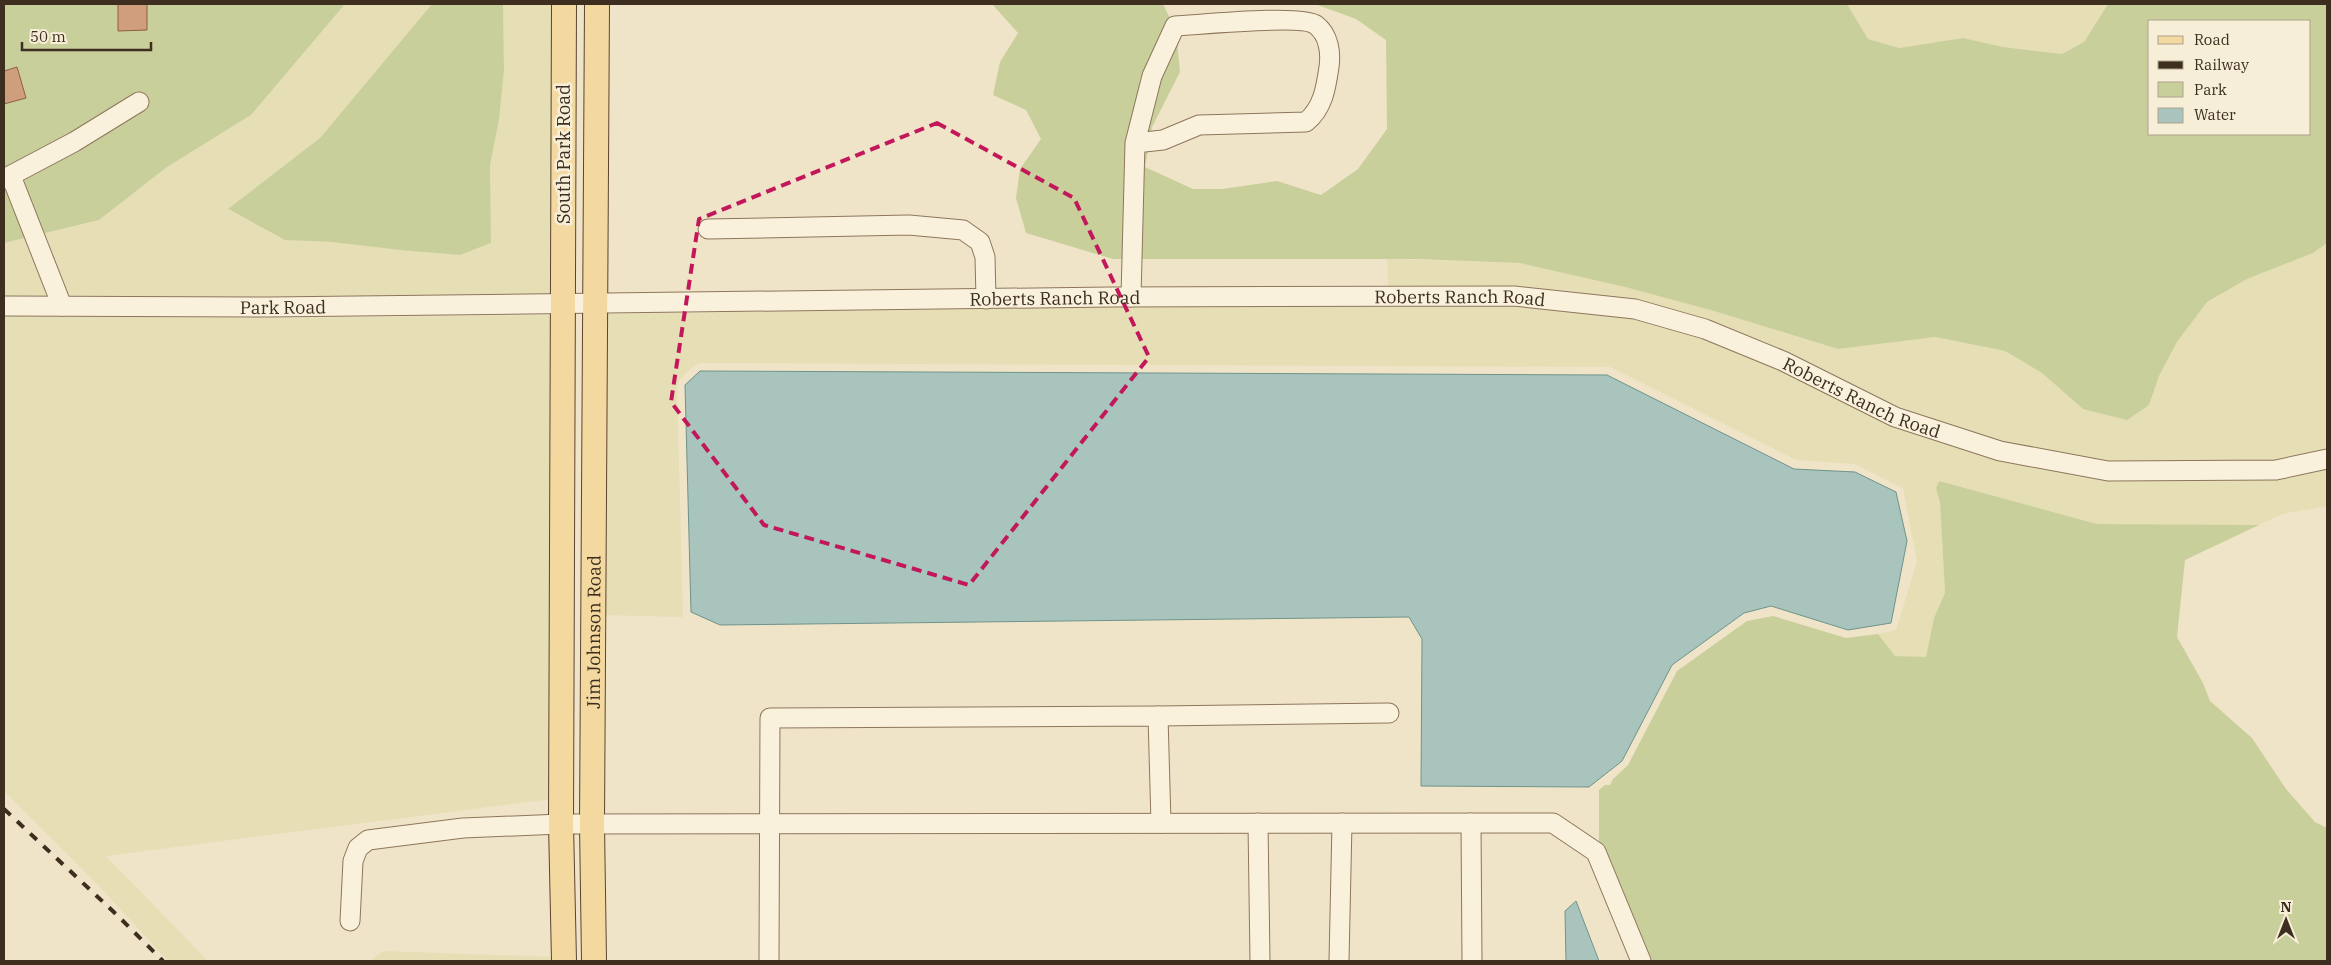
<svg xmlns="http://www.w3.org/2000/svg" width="2331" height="965" font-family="'IBM Plex Serif',serif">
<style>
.farmland{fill:#e6deb5}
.green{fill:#c9cf9b;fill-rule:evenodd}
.water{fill:#a9c4bc;stroke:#6f938a}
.building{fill:#cf9f7d;stroke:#8d5f41}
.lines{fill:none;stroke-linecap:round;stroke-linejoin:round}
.minor-casing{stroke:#8d765c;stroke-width:21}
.major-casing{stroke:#5b4430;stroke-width:26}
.minor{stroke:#faf1dc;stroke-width:19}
.major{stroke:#f3d9a0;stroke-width:24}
.rail{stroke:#3d2e20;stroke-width:4;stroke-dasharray:9 9;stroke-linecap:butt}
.marked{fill:none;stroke:#c2185b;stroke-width:4;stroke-dasharray:10 6;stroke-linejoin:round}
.labels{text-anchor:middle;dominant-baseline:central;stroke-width:5;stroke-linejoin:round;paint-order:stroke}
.street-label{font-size:18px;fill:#3d2e20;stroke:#f7eed8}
</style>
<rect width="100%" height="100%" fill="#f0e4c8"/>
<!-- farmland -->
<g class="farmland">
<path d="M 345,4 L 432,4 L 320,138 L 228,210 L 285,240 L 332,242 L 460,255 L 491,243 L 490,165 L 499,120 L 504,70 L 503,4 L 555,4 L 555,57 L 552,59 L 555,65 L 553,295 L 269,297 L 4,296 L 4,243 L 99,220 L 167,167 L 251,115 Z"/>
<path d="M 1847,4 L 2108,4 L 2084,42 L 2062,54 L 2003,47 L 1963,38 L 1899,48 L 1868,39 Z"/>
<path d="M 2327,243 L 2327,448 L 2275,460 L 2109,461 L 2002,441 L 1898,407 L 1787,351 L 1708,320 L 1637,300 L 1514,286 L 1388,287 L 1387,259 L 1520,263 L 1625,287 L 1714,311 L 1838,349 L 1935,337 L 2005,351 L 2042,373 L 2083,409 L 2149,405 L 2159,376 L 2177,342 L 2207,302 L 2247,279 L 2313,253 Z"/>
<path d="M 1513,306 L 1634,319 L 1703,338 L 1780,370 L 1892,426 L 1998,461 L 2108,481 L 2276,480 L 2327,469 L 2327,506 L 2282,514 L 2259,525 L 2097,524 L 1939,481 L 1936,488 L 1940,502 L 1945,593 L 1934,618 L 1926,658 L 1895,656 L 1878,634 L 1896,630 L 1917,562 L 1903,488 L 1855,464 L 1796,460 L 1610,367 L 700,363 L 695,365 L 680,379 L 677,386 L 683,617 L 602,615 L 603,577 L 606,576 L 603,569 L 604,314 L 1111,307 Z"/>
<path d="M 553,315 L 553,553 L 550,554 L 553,561 L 552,799 L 106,856 L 208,961 L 168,961 L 99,886 L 4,791 L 4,316 L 277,318 Z"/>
<path d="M 383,951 L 555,957 L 555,961 L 370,961 Z"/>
</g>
<!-- green -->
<g class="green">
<path d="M 4,4 L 345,4 L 251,115 L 167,167 L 99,220 L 4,243 Z"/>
<path d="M 432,4 L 503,4 L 504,70 L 499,120 L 490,165 L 491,243 L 460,255 L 401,250 L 332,242 L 285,240 L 228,209 L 320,138 Z"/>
<path d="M 992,4 L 1163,4 L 1176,31 L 1180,72 L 1152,127 L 1145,167 L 1193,189 L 1222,189 L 1277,181 L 1321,195 L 1358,169 L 1387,129 L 1386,40 L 1356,19 L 1315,4 L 1847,4 L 1868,39 L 1899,48 L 1963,38 L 2003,47 L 2062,54 L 2084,42 L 2108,4 L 2327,4 L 2327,243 L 2313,253 L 2247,279 L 2207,302 L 2177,342 L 2159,376 L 2149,405 L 2127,420 L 2083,409 L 2042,373 L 2005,351 L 1935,337 L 1838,349 L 1714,311 L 1625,287 L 1520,263 L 1414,259 L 1113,259 L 1026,233 L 1016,198 L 1020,169 L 1041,139 L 1026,110 L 993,95 L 1000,62 L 1018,33 ZM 2150,21 L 2310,21 L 2310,134 L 2150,134 Z"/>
<path d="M 1939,481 L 2097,524 L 2259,525 L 2185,560 L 2177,637 L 2203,683 L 2210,701 L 2252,738 L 2286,789 L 2315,822 L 2327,828 L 2327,961 L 1651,961 L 1599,843 L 1599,790 L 1605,785 L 1610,785 L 1613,779 L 1628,765 L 1677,671 L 1747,621 L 1773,616 L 1846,638 L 1878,634 L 1895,656 L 1926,657 L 1934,618 L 1945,593 L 1940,502 L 1936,488 Z"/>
</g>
<!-- water -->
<g class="water">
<path d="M 700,371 L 1607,375 L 1794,469 L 1855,472 L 1896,492 L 1907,541 L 1891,623 L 1848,630 L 1771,606 L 1744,613 L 1672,665 L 1622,761 L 1589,787 L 1421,786 L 1422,639 L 1409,617 L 720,625 L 691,612 L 685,385 Z"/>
<path d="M 1576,901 L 1599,961 L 1566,961 L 1565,911 Z"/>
</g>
<!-- building -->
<g class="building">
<path d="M 118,4 L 147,4 L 147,30 L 118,31 Z"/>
<path d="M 17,67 L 26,98 L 4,104 L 4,71 Z"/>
</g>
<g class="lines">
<!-- minor casing -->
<g class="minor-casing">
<g id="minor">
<path d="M 11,176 L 62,306"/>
<path d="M 4,179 L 74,142 L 139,102"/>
<path d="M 708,229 L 909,225 L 963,230 L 980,242 L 985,257 L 986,299"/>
<path d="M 1131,297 L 1135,143 L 1163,140 L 1199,125 L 1306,122 C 1323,108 1326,88 1329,67 C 1331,53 1329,35 1316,25 C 1302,14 1198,25 1175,26 L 1152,76 L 1135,143"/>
<path id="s1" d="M 4,306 L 269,307 L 1111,297 L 1514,296 L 1635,309 L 1705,329 L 1783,361 L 1895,417 L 2000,451 L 2108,471 L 2276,470 L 2327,459"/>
<path d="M 1158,716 L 1389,713"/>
<path d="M 1258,823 L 1260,961"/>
<path d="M 1471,823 L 1472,961"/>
<path d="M 350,921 L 353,861 L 358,848 L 368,840 L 463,828 L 561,824 L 1553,823 L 1596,852 L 1641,961"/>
<path d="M 769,961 L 770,718 L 1158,716 L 1161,823"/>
<path d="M 1339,961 L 1342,823"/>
</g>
</g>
<!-- major casing -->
<g class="major-casing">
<g id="major">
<path d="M 564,4 L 561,824 L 564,961"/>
<path id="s2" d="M 594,961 L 592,824 L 597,4"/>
</g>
</g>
<!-- minor -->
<use href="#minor" class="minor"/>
<!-- major -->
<use href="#major" class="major"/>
<!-- rail -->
<path class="rail" d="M 4,809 L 117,915 L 163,961"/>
</g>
<!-- marked area -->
<path class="marked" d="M 937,123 L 1074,198 L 1149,357 L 969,585 L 764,525 L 671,402 L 699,219 Z"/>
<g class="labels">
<!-- street labels -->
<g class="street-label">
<text transform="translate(563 154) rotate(-90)">South Park Road</text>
<text stroke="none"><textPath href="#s1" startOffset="1051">Roberts Ranch Road</textPath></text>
<text stroke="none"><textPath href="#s1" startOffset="1456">Roberts Ranch Road</textPath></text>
<text stroke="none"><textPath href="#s1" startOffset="279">Park Road</textPath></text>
<text stroke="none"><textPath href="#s1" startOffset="1876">Roberts Ranch Road</textPath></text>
<text stroke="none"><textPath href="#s2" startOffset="329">Jim Johnson Road</textPath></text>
</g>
</g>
<!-- border -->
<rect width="2331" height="965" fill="none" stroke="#3d2e20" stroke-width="10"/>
<!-- legend -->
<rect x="2148" y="20" width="162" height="115" fill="#f7eed8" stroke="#ada18e"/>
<rect x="2158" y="36" width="25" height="8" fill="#f3d9a0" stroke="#ada18e"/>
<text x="2194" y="45" font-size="15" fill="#3d2e20">Road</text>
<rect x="2158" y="61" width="25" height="8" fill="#3d2e20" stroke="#ada18e"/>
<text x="2194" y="70" font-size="15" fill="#3d2e20">Railway</text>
<rect x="2158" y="82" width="25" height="15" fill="#c9cf9b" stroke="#ada18e"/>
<text x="2194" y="95" font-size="15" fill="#3d2e20">Park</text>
<rect x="2158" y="108" width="25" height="15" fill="#a9c4bc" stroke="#ada18e"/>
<text x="2194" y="120" font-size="15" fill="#3d2e20">Water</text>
<!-- north arrow -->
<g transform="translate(2286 920)" stroke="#f7eed8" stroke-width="4" paint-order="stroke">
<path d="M0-4L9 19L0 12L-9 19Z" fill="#3d2e20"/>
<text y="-8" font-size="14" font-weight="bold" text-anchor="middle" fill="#3d2e20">N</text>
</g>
<!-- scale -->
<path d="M22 42v8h129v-8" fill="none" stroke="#3d2e20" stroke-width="2.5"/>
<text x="30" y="42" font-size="15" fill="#3d2e20" stroke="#f7eed8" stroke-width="4" paint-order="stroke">50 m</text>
</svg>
